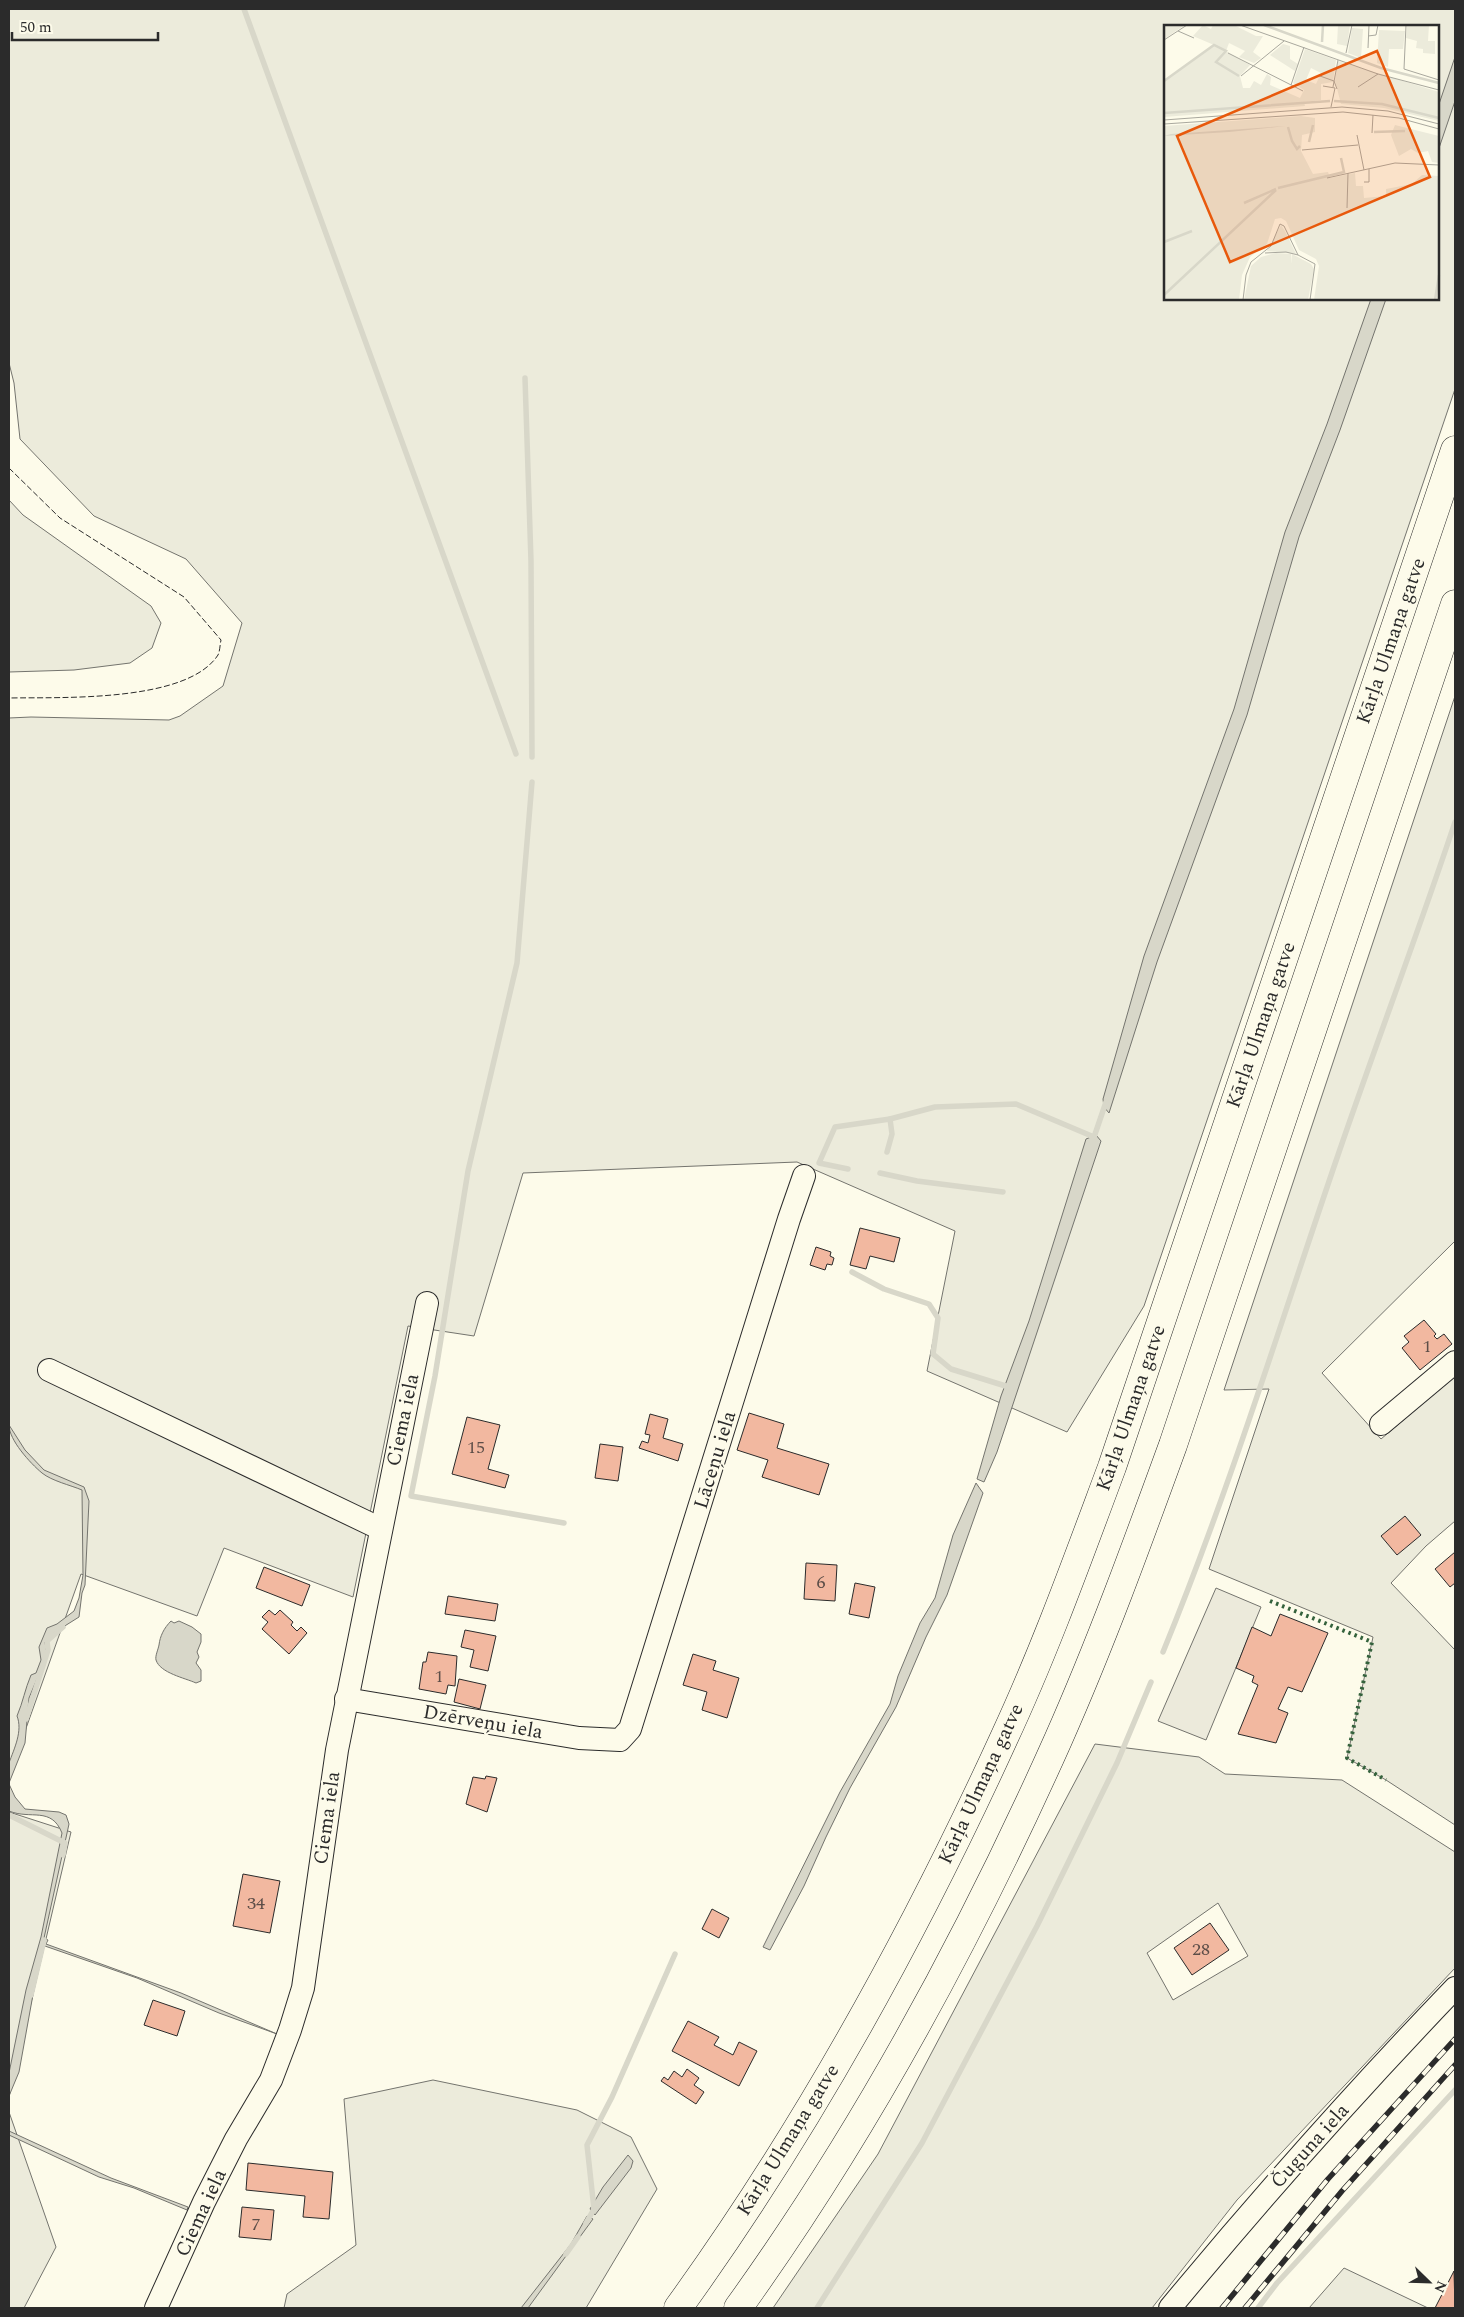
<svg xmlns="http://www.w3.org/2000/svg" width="1464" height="2317" font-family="Spectral,serif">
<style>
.green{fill:#ecebdb;stroke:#74746e;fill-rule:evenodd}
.parking{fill:#eceadb;stroke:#74746e}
.water{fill:#d8d7c9;stroke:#74746e}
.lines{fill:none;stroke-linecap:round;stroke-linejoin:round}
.stream{stroke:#d8d7c9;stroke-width:5.5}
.building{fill:#f2b8a0;stroke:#2b2b2b}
.minor-casing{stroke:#2b2b2b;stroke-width:24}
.highway-casing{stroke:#2b2b2b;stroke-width:29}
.minor{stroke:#fdfbea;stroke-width:22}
.highway{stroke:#fdfbea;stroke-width:28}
.rail-casing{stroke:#2b2b2b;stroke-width:5.5}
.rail{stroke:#fdfbea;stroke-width:4;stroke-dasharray:11;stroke-linecap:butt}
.hedge{stroke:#34623c;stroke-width:4;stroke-dasharray:2.5 4;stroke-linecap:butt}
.fence{stroke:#2b2b2b;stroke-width:1;stroke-dasharray:6 2.5;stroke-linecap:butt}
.labels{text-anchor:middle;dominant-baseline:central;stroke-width:4;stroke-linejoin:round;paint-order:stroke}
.number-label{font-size:18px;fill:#5d4e48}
.street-label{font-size:20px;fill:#2b2b2b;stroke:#fdfbea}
.inset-river{fill:none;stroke:#d8d7c9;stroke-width:2.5}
.inset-road{fill:none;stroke:#a9a89e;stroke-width:1}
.view{fill:#e8590c;fill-opacity:0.15;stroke:#e8590c;stroke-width:2.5}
.inset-edge{fill:none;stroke:#2b2b2b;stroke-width:2.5}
</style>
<rect width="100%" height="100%" fill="#fdfbea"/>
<!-- green -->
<g class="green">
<path d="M 9,9 L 1455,9 L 1455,389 L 1144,1306 L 1067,1432 L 927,1371 L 955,1231 L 797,1162 L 523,1173 L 474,1336 L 408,1326 L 353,1597 L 224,1548 L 197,1616 L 81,1574 L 9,1776 L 9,718 L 31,717 L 169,720 L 180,716 L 223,686 L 242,623 L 186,559 L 94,516 L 20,439 L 14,383 L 9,363 ZM 1165,26 L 1438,26 L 1438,299 L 1165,299 Z"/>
<path d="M 9,500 L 23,515 L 151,606 L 161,623 L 152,648 L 130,663 L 74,670 L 9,672 Z"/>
<path d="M 1455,696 L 1455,1241 L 1322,1373 L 1381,1439 L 1455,1376 L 1455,1521 L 1426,1546 L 1391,1583 L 1455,1650 L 1455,1825 L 1386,1780 L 1347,1758 L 1373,1637 L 1209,1569 L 1269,1389 L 1224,1390 Z"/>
<path d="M 1095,1744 L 1199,1757 L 1225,1774 L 1342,1780 L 1455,1852 L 1455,1968 L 1237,2200 L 1152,2308 L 773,2308 L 878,2154 ZM 1218,1903 L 1248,1956 L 1173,2000 L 1147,1953 Z"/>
<path d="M 9,1812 L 71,1832 L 9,2097 Z"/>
<path d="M 433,2080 L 577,2110 L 631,2137 L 657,2189 L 586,2308 L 284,2308 L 287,2294 L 356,2245 L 344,2099 Z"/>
<path d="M 9,2112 L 56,2247 L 24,2308 L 9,2308 Z"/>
<path d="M 1344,2268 L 1428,2308 L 1309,2308 Z"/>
</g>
<!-- parking -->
<path class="parking" d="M 1216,1588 L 1261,1607 L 1206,1740 L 1158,1721 Z"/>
<!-- water -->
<g class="water">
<path d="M 1455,57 L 1455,101 L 1438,151 L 1438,107 Z"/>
<path d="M 1371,299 L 1386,299 L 1340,430 L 1299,537 L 1247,715 L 1157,962 L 1109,1113 L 1104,1107 L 1103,1099 L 1144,956 L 1234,709 L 1285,532 L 1327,424 Z"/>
<path d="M 1096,1135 L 1101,1141 L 997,1452 L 984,1482 L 977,1479 L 1001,1396 L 1029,1321 L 1086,1139 Z"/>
<path d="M 9,1425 L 25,1450 L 44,1470 L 84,1487 L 89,1501 L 85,1585 L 82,1593 L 79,1617 L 52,1634 L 50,1640 L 45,1642 L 47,1655 L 29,1698 L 25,1743 L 9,1783 C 9,1776 8,1769 9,1763 C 14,1749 23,1731 17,1716 C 23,1702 25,1689 31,1675 L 36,1673 L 41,1660 L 39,1647 L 47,1628 L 57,1624 L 74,1611 L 79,1598 L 83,1575 L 82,1490 C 70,1485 52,1481 42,1473 C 30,1463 9,1440 9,1425 Z"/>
<path d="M 976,1483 L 983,1493 L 947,1595 L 926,1637 L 896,1707 L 850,1788 L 826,1837 L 804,1886 L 770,1950 L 763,1947 L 840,1792 L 890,1704 L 898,1676 L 920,1623 L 935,1598 L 953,1535 Z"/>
<path d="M 171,1621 L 174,1623 L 179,1621 L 192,1627 L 201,1634 L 201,1642 L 197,1652 L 199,1657 L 196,1663 L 201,1670 L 201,1681 L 196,1683 C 185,1678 160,1673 156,1660 C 155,1656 158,1650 159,1645 C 160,1636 164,1628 171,1621 Z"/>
<path d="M 9,1784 L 15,1797 L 25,1809 L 59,1812 L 66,1815 L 69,1824 L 44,1938 L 48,1940 L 46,1944 L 181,1993 L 277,2034 L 219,2013 L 137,1978 L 42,1945 L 19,2072 L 9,2096 L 9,2073 L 26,1990 L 41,1937 L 62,1833 C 51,1806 31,1820 9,1811 Z"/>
<path d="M 9,2131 L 111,2178 L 188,2207 L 187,2210 L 134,2188 L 99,2177 L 9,2135 Z"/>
<path d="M 628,2155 L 633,2161 L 631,2168 L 595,2215 L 590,2209 L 603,2187 Z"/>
<path d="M 587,2216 L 593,2219 L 528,2308 L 521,2308 L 571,2244 Z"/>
</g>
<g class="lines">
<!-- stream -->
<g class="stream">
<path d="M 244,9 L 516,754"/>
<path d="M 525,378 L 531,561 L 532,757"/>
<path d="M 532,782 L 517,963 L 468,1171 L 435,1376 L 411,1496 L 564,1523"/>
<path d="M 1092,1143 L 1106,1102"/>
<path d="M 887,1152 L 892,1134 L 890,1119"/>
<path d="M 848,1169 L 819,1163 L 835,1127 L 890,1119 L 935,1107 L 1016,1104 L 1094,1137"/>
<path d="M 880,1173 L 917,1181 L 1003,1192"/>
<path d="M 852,1272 L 884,1289 L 929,1304 L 938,1318 L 933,1354 L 951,1369 L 1012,1388"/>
<path d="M 1163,1652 C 1230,1489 1281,1321 1338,1155 C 1376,1044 1418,933 1455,822"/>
<path d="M 26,1719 L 48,1650 L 47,1641 L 63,1627"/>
<path d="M 9,1815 L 65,1843 L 63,1855"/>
<path d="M 31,1995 L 44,1940"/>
<path d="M 586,2223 L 594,2209 L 587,2145 L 612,2097 L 675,1954"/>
<path d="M 566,2254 L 578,2237"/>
<path d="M 817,2308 L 922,2143 L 1037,1926 L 1117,1763 L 1151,1682"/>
<path d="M 1258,2308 L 1277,2283 L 1455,2090"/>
</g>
</g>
<!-- building -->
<g class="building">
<path d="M 860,1228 L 900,1238 L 894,1262 L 870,1256 L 866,1269 L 850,1265 Z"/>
<path d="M 816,1247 L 831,1252 L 830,1256 L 834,1258 L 832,1265 L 827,1264 L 825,1270 L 810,1265 Z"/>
<path d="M 1424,1320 L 1436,1334 L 1434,1336 L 1437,1339 L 1444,1334 L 1452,1344 L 1420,1370 L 1402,1348 L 1409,1342 L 1404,1336 Z"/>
<path d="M 749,1413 L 784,1424 L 777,1448 L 829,1464 L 819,1495 L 762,1477 L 768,1460 L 737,1450 Z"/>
<path d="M 650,1414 L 668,1419 L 663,1438 L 683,1444 L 678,1461 L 639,1448 L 642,1441 L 648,1443 L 650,1435 L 645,1434 Z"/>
<path d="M 467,1417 L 500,1425 L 488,1469 L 509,1475 L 505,1488 L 452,1474 Z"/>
<path d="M 600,1444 L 623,1447 L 618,1481 L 595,1478 Z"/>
<path d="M 1405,1516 L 1421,1535 L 1397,1555 L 1381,1536 Z"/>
<path d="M 1455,1552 L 1455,1583 L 1450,1587 L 1435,1569 Z"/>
<path d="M 806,1563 L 837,1565 L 835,1601 L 804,1599 Z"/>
<path d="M 264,1567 L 310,1585 L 302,1606 L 256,1588 Z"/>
<path d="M 855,1583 L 875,1587 L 869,1618 L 849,1614 Z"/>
<path d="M 448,1596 L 498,1604 L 495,1621 L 445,1614 Z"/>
<path d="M 269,1610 L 275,1615 L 280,1610 L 293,1622 L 291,1625 L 297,1631 L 301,1627 L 307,1633 L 289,1654 L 262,1629 L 268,1622 L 262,1617 Z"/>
<path d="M 1280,1614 L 1328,1633 L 1302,1692 L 1288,1687 L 1278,1709 L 1288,1713 L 1276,1743 L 1238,1734 L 1258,1685 L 1252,1682 L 1254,1676 L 1236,1668 L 1252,1627 L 1271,1636 Z"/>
<path d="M 465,1630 L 496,1636 L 488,1671 L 470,1667 L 474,1650 L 461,1647 Z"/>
<path d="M 428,1652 L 457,1656 L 455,1686 L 448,1685 L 446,1694 L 419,1689 L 423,1662 L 426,1662 Z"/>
<path d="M 693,1654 L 716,1661 L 713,1670 L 739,1678 L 727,1718 L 702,1710 L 707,1692 L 683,1685 Z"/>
<path d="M 459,1679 L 486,1685 L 480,1709 L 454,1702 Z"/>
<path d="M 486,1776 L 497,1778 L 487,1812 L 466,1804 L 473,1777 L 485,1779 Z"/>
<path d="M 243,1874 L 280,1881 L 270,1933 L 233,1926 Z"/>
<path d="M 712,1909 L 729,1918 L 719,1938 L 702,1929 Z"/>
<path d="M 1210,1923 L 1229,1950 L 1192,1975 L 1174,1948 Z"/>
<path d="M 153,2000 L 185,2011 L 177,2036 L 144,2025 Z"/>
<path d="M 688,2021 L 719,2037 L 714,2045 L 733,2055 L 739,2042 L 757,2051 L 739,2086 L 672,2051 Z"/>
<path d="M 687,2069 L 699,2078 L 694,2085 L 704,2092 L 696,2104 L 661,2081 L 664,2077 L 668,2080 L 674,2071 L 682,2077 Z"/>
<path d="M 248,2163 L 333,2172 L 329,2219 L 303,2217 L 305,2196 L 246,2190 Z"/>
<path d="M 242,2207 L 274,2210 L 271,2240 L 239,2237 Z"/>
<path d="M 1454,2271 L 1455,2308 L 1435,2308 Z"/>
</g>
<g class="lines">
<!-- minor casing -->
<g class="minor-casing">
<g id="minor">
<path d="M 49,1370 L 381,1529"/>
<path d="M 1381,1424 L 1455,1362"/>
<path d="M 346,1699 L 579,1738 L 620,1740 L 630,1729 L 789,1219 L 804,1176"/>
<path d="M 156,2308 L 204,2202 L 236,2139 L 271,2080 L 290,2030 L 303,1988 L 337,1750 L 427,1303"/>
<path d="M 1170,2308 C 1261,2198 1356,2091 1455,1988"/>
</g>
</g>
<!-- highway casing -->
<g class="highway-casing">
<g id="highway">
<path d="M 678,2308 C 806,2131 913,1937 1004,1738 C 1045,1650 1078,1558 1112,1467 L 1455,450"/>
<path d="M 738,2308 C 864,2133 970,1937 1058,1740 C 1101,1643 1137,1544 1173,1445 L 1455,604"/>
</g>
</g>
<!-- minor -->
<use href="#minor" class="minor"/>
<!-- highway -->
<use href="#highway" class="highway"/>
<!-- rail casing -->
<g class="rail-casing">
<g id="rail">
<path d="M 1222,2308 L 1328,2179 L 1455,2039"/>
<path d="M 1245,2308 L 1342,2191 L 1455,2065"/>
</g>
</g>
<!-- rail -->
<use href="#rail" class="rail"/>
<!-- hedge -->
<path class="hedge" d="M 1270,1601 L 1372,1642 L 1347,1758 L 1386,1780"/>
<!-- fence -->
<path class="fence" d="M 9,468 L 60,518 L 184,597 L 221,640 C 220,644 220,651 218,655 C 187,703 60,697 9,698"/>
</g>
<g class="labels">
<!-- number labels -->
<g class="number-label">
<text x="1427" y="1346">1</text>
<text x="476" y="1447">15</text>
<text x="821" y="1582">6</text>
<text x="439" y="1676">1</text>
<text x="256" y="1903">34</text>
<text x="1201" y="1949">28</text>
<text x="256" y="2224">7</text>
</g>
<!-- street labels -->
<g class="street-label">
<text transform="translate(1391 641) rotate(-71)">Kārļa Ulmaņa gatve</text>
<text transform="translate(1261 1025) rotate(-71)">Kārļa Ulmaņa gatve</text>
<text transform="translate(1131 1408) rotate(-71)">Kārļa Ulmaņa gatve</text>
<text transform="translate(403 1420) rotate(-78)">Ciema iela</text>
<text transform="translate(715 1460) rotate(-73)">Lāceņu iela</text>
<text transform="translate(483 1722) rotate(10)">Dzērveņu iela</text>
<text transform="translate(981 1784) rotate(-65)">Kārļa Ulmaņa gatve</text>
<text transform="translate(327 1818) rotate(-82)">Ciema iela</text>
<text transform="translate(788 2140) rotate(-58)">Kārļa Ulmaņa gatve</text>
<text transform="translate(1310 2146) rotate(-48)">Čuguna iela</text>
<text transform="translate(201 2213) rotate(-65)">Ciema iela</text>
</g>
</g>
<!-- overview -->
<g transform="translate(1164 25)">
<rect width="275" height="275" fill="#fdfbea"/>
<path d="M 0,0 L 21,0 L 0,14 ZM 39,0 L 47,4 L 49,0 L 70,0 L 92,11 L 99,11 L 89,27 L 97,33 L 90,38 L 75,32 L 81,26 L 65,18 L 62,26 L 86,40 L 76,51 L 79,63 L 86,63 L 90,56 L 97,60 L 103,49 L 107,52 L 106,60 L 136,73 L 140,65 L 129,58 L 141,24 L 172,35 L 169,57 L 157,59 L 157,75 L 140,77 L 141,81 L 0,92 L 0,56 L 50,20 L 29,11 ZM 147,43 L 157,48 L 152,59 L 142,55 ZM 174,0 L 186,0 L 183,21 L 173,19 ZM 243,0 L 265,0 L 264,16 L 271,16 L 271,29 L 259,28 L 259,24 L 252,23 L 253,16 L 242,13 ZM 188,3 L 199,4 L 197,33 L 184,28 ZM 215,5 L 241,6 L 239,24 L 225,24 L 224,42 L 213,38 ZM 119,19 L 126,21 L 126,34 L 134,39 L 131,46 L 106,30 ZM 174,36 L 275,67 L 275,96 L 220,83 L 177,79 L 171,56 ZM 137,91 L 151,93 L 151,107 L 138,110 L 137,126 L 149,149 L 164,147 L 166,153 L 191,148 L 192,161 L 199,161 L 200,173 L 222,171 L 222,164 L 248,159 L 258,150 L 275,151 L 275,275 L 150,275 L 155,241 L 152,234 L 135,225 L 122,196 L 117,193 L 111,194 L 103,219 L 86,232 L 78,250 L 75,275 L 0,275 L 0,101 ZM 231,100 L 275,111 L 275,138 L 268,137 L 264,126 L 254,128 L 247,124 L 235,131 L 227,110 ZM 117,200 L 121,206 L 132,229 L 103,226 ZM 112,228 L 127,229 L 127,239 L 128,229 L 147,239 L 150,244 L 144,275 L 80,275 L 87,241 L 97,232 Z" fill="#ecebdb" fill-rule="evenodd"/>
<path d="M 122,101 L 65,107 L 0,111 L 7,109 Z" fill="#d8d7c9"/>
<path class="inset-river" d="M 100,0 L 217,43 L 275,58M 158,17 L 159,0M 0,56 L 50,20 L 62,26 L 52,37 L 75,51M 170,76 L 218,79 L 275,93M 0,88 L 166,76M 124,102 L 128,116 L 133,124 L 136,121M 210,107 L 241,106M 145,117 L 149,100M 114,163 L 180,147 L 177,133M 80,178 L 112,164M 0,217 L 28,206M 0,270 L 112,165M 271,275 L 275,250"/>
<path class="inset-road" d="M 76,0 L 214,49 L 275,65M 242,0 L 240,44 L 275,55M 14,6 L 30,13M 204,11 L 212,10 L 214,0M 0,15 L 23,0M 204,23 L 205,0M 64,28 L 139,66M 182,28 L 188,0M 77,51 L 120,16M 156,51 L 170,56 L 173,64M 127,60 L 140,22M 159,61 L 171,63 L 167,82M 169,62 L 174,35M 194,62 L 214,49M 0,95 L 178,82 L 224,86 L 275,99M 0,99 L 179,87 L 235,93 L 275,104M 208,108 L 209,90M 193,110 L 200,145M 138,125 L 194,120M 163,153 L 231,138 L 275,140M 200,157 L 205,157 L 205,144M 183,183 L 184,148M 101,228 L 122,227 L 134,230M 79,275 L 82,250 L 87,237 L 107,221 L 116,199 L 120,201 L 134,230 L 151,239 L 146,275"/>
<path class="view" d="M 213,26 L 266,152 L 66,237 L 13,111 Z"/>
<rect width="275" height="275" class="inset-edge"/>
</g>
<!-- border -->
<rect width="1464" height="2317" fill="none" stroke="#2b2b2b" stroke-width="20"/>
<!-- north arrow -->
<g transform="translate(1429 2282) rotate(113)" stroke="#fdfbea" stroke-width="4" paint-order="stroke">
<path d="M0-4L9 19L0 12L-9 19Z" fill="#2b2b2b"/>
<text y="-8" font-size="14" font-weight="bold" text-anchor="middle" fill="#2b2b2b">N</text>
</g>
<!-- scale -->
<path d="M12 32v8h146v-8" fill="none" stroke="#2b2b2b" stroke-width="2.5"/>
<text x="20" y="32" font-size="15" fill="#2b2b2b" stroke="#fdfbea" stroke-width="4" paint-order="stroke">50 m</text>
</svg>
